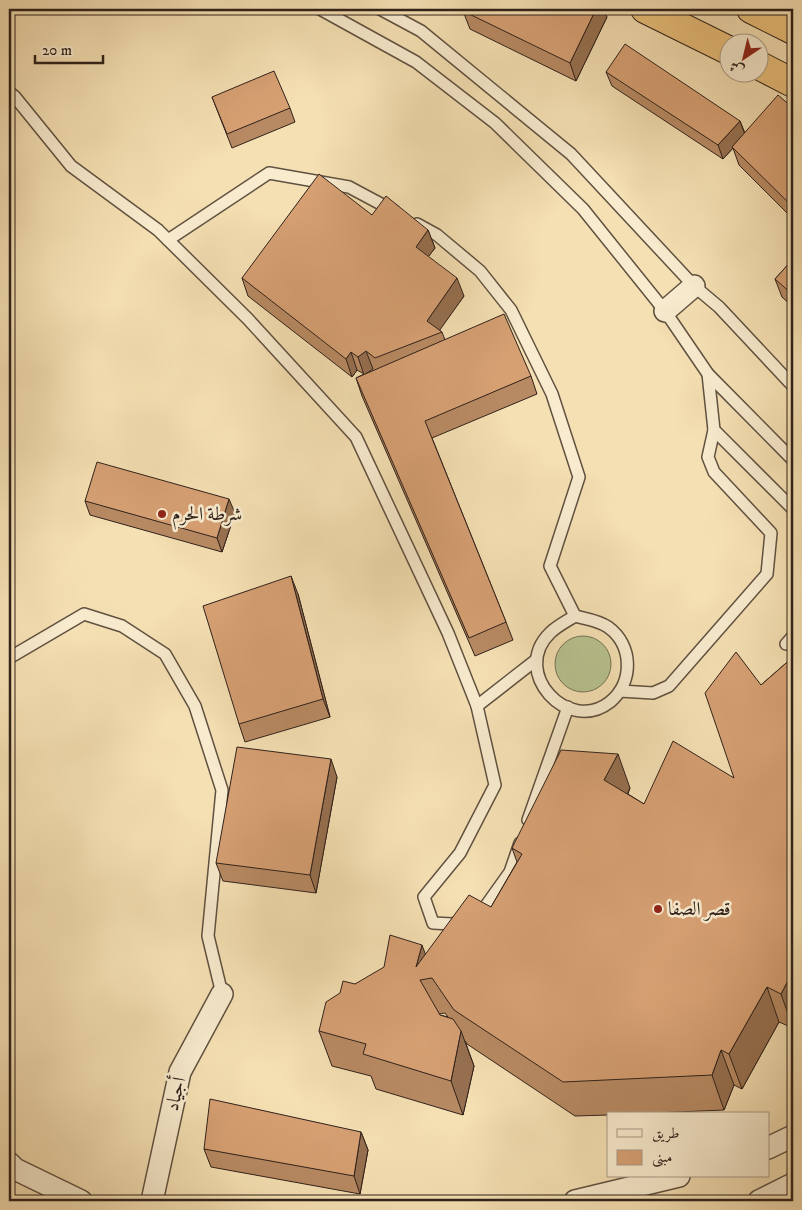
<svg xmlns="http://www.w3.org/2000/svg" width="802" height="1210" font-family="'IM FELL DW Pica',Amiri,serif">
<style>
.green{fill:#b7c390;stroke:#737256}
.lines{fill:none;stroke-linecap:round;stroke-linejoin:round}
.lane-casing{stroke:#605141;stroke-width:14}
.street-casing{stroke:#605141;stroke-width:24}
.highway-casing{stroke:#2f211b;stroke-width:30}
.lane{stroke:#f8ebce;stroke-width:11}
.street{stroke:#f8ebce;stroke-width:21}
.highway{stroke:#eac07a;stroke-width:28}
.wall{fill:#b88a63;stroke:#2f211b;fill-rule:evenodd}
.shaded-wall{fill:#967050;stroke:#2f211b}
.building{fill:#d6a073;stroke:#2f211b}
.poi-dot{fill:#8f2418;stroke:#f8ebce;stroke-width:2}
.labels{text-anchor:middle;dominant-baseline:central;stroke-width:5;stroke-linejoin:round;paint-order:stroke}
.poi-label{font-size:19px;fill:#2f211b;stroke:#f8ebce;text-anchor:start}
.street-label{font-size:19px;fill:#2f211b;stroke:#f8ebce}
</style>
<rect width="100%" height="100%" fill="#f5e0b3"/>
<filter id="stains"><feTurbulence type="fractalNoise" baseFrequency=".004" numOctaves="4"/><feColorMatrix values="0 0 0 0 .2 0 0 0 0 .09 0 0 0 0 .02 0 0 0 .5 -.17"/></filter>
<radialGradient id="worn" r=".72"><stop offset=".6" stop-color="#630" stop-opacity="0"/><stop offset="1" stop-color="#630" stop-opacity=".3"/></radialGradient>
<!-- green -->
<circle class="green" cx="583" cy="664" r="28"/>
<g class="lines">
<!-- lane casing -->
<g class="lane-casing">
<g id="lane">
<path d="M 320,9 L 416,62 L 495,123 L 583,209 L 665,311 L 708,374 L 793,460"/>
<path d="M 380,9 L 421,31 L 571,154 L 694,286 L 719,307 L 793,386"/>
<path d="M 9,92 L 15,97 L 71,166 L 158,230 L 248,319 L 356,437 L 448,633 L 477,706 L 495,785 L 460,853 L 424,897 L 433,923 L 452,924 L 463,921"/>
<path d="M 417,224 L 437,235 L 480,271 L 511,310 L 552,394 L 579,477 L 550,566 L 575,616"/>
<path d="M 168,240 L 269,173 L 349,187 L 394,211"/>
<path d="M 708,374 L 714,430 L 793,509"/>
<path d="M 575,616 C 586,619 598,620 608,627 C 633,645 634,682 610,702 C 568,735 510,672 550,633 C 557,626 567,621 575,616 Z"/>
<path d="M 786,644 L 793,636"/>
<path d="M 9,658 L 84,614 L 122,626 L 165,654 L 195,706 L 222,790 L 208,936 L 222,994"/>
<path d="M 620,691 L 653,693 L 669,686 L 767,574 L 771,533 L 714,472 L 708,457 L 714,430"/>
<path d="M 477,706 L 536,660"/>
<path d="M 528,820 L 568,707"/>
<path d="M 478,917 L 510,872 L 520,843"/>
</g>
</g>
<!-- street casing -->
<g class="street-casing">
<g id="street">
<path d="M 665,311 L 694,286"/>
<path d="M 768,1148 L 793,1136"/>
<path d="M 9,1163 L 15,1169 L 81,1201"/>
<path d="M 152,1201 L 180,1072 L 222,994"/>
<path d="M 575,1201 L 679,1176"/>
<path d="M 759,1201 L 793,1184"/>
</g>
</g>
<!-- highway casing -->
<g class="highway-casing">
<g id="highway">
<path d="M 645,9 L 730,51"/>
<path d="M 751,9 L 793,30"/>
<path d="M 760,66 L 793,83"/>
</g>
</g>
<!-- lane -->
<use href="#lane" class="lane"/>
<!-- street -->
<use href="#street" class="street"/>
<!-- highway -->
<use href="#highway" class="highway"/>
</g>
<!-- wall -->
<g class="wall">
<path d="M 428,9 L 441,9 L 439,14 Z"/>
<path d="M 463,11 L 607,17 L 576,81 L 470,29 Z"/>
<path d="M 606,72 L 740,121 L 745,133 L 793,108 L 793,219 L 739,165 L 733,148 L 723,159 L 612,86 Z"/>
<path d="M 212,97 L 290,108 L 295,122 L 232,148 Z"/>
<path d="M 372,215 L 428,230 L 435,248 L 428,257 L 464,296 L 439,330 L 442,332 L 445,340 L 531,376 L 537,394 L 432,438 L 506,622 L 513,640 L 475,656 L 362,396 L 356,378 L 364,374 L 357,370 L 352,377 L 248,296 L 242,278 Z"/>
<path d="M 793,259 L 793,307 L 782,297 L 775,279 Z"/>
<path d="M 85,501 L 235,513 L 222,552 L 90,515 Z"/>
<path d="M 298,594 L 330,717 L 245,742 L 239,724 Z"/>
<path d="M 793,657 L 793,1028 L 779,1022 L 742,1089 L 734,1085 L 724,1110 L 630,1114 L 608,1114 L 608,1115 L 575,1116 L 467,1044 L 465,1041 L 474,1066 L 463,1115 L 376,1089 L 371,1076 L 332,1066 L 319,1031 L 355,984 L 426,954 L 491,907 L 517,862 L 512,848 L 630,788 L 628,794 L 644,804 L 734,778 L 761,685 ZM 445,1013 L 448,1017 L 440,1015 L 439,1014 Z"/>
<path d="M 337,777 L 316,893 L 223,881 L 216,863 Z"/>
<path d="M 361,1132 L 368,1150 L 360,1194 L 211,1167 L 204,1149 Z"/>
</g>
<!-- shaded-wall -->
<g class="shaded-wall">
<path d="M 437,9 L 441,9 L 439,14 Z"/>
<path d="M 596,9 L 604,9 L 607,17 L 576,81 L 570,63 Z"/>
<path d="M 740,121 L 745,135 L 723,159 L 718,145 Z"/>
<path d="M 428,230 L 435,248 L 422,265 L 416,247 Z"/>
<path d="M 457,278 L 464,296 L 437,334 L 427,321 Z"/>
<path d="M 366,351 L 373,369 L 364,375 L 358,357 Z"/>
<path d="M 351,352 L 357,370 L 352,377 L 346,359 Z"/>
<path d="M 229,499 L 235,513 L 222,552 L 217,538 Z"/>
<path d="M 291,576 L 298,594 L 330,717 L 323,699 Z"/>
<path d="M 618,754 L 630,788 L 617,814 L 604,780 Z"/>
<path d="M 331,759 L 337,777 L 316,893 L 310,875 Z"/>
<path d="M 422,945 L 435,980 L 416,967 Z"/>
<path d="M 793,971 L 793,1028 L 781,994 Z"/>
<path d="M 767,987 L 779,1022 L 742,1089 L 729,1054 Z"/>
<path d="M 461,1031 L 474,1066 L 463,1115 L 451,1081 Z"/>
<path d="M 721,1050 L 734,1085 L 724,1110 L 712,1075 Z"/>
<path d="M 361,1132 L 368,1150 L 360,1194 L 354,1176 Z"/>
</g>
<!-- building -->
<g class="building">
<path d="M 465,9 L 596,9 L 570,63 L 463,11 Z"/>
<path d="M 625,44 L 740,121 L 718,145 L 606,72 Z"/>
<path d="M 274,71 L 290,108 L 227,134 L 212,97 Z"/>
<path d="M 778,95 L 793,108 L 793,207 L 732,147 Z"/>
<path d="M 319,174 L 372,215 L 386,196 L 428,230 L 416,247 L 457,278 L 427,321 L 442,332 L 375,358 L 366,351 L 358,357 L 351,352 L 346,359 L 242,278 Z"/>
<path d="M 793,259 L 793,295 L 775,279 Z"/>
<path d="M 504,314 L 531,376 L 425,421 L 506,622 L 469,638 L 356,378 Z"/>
<path d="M 97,462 L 229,499 L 217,538 L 85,501 Z"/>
<path d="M 291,576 L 323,699 L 239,724 L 203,606 Z"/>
<path d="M 736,652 L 761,685 L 793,657 L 793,971 L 781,994 L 767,987 L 729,1054 L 721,1050 L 712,1075 L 563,1082 L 454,1010 L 432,978 L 420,980 L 440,1015 L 453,1019 L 461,1031 L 451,1081 L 363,1054 L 366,1044 L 319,1031 L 326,1002 L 340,993 L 343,981 L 355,984 L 384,967 L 390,935 L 422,945 L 416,967 L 469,895 L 491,907 L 522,854 L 512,848 L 561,750 L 618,754 L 604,780 L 644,804 L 673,741 L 734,778 L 705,693 Z"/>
<path d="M 237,747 L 331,759 L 310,875 L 216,863 Z"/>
<path d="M 210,1099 L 361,1132 L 354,1176 L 204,1149 Z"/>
</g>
<!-- markers -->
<g class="poi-dot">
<circle cx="162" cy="514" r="5"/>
<circle cx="658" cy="909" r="5"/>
</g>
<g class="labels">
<!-- poi labels -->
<g class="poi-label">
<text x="172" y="514">شرطة الحرم</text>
<text x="668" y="909">قصر الصفا</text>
</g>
<!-- street labels -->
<g class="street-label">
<text transform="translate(176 1094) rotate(-76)">أجياد</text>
</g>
</g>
<!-- margin -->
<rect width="802" height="1210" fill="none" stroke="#f5e0b3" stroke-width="30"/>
<rect x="10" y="10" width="782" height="1190" fill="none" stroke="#2f211b" stroke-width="2.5"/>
<rect x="15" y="15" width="772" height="1180" fill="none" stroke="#2f211b"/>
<!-- legend -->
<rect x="607" y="1112" width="162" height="65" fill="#f8ebce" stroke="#a89a86"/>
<rect x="617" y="1129" width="25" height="8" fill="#f8ebce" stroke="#a89a86"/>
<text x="652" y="1138" font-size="15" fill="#2f211b">طريق</text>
<rect x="617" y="1150" width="25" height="15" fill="#d6a073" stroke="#a89a86"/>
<text x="652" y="1162" font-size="15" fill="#2f211b">مبنى</text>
<!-- north arrow -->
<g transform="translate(744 58) rotate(215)"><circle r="24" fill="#f8ebce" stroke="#a89a86"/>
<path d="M0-4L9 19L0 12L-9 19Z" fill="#8f2418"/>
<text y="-8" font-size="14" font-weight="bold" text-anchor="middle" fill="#2f211b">ش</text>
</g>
<!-- scale -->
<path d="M35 55v8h68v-8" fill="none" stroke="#2f211b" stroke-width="2.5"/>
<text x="42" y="55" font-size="15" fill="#2f211b" stroke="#f8ebce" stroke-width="4" paint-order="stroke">20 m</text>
<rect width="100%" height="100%" filter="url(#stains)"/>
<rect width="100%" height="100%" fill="url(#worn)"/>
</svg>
